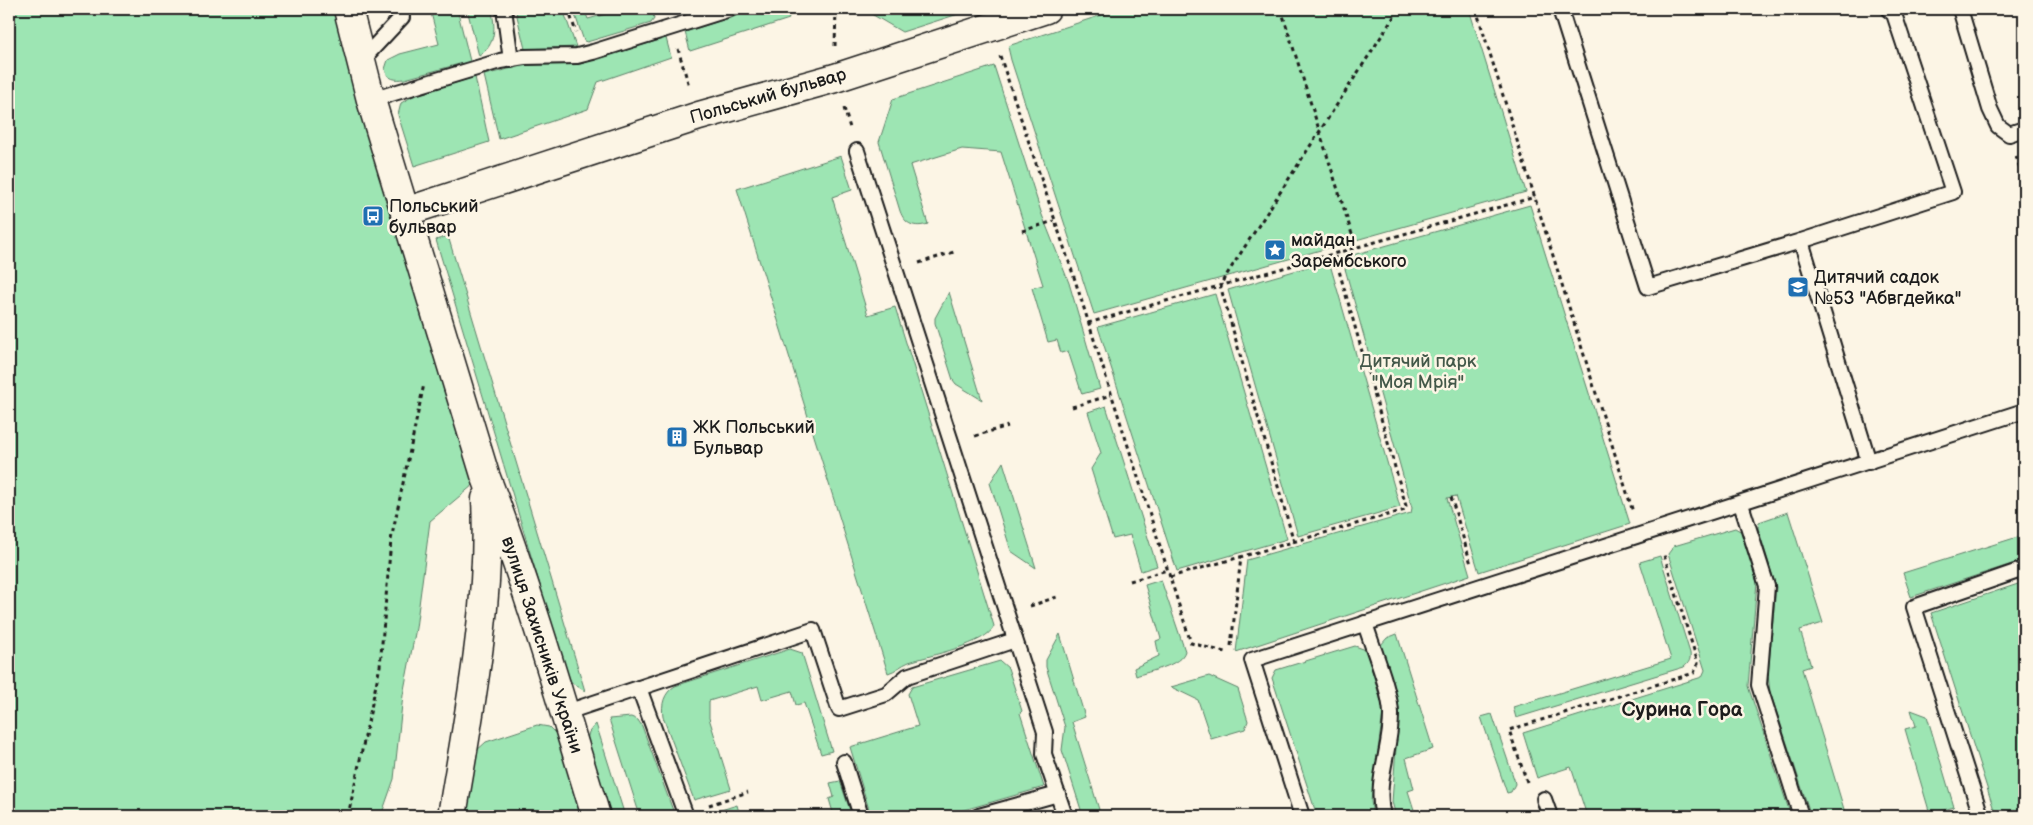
<svg xmlns="http://www.w3.org/2000/svg" width="2033" height="825" font-family="'Balsamiq Sans',sans-serif">
<style>
.green{fill:#9de5b3;stroke:#5c8068}
.lines{fill:none;stroke-linecap:round;stroke-linejoin:round}
.lane-casing{stroke:#1c1c1c;stroke-width:18}
.street-casing{stroke:#1c1c1c;stroke-width:31}
.path{stroke:#1c1c1c;stroke-width:3;stroke-dasharray:4 4;stroke-linecap:butt}
.lane{stroke:#fcf5e5;stroke-width:14}
.street{stroke:#fcf5e5;stroke-width:28}
.labels{text-anchor:middle;dominant-baseline:central;stroke-width:5;stroke-linejoin:round;paint-order:stroke}
.street-label{font-size:18px;fill:#1c1c1c;stroke:#fcf5e5}
.poi-label{font-size:18px;fill:#1c1c1c;stroke:#fcf5e5;text-anchor:start}
.park-label{font-size:18px;fill:#435849;stroke:#fcf5e5}
.quarter-label{font-size:20px;font-weight:bold;fill:#1c1c1c;stroke:#fcf5e5}
</style>
<rect width="100%" height="100%" fill="#fcf5e5"/>
<filter id="ink" filterUnits="userSpaceOnUse"><feTurbulence type="fractalNoise" baseFrequency=".02" numOctaves="2"/><feDisplacementMap in="SourceGraphic" scale="10" xChannelSelector="R" yChannelSelector="G"/><feConvolveMatrix kernelMatrix="1 2 1 2 8 2 1 2 1" color-interpolation-filters="sRGB"/></filter>
<g filter="url(#ink)">
<!-- green -->
<g class="green">
<path d="M 9,9 L 348,9 L 485,475 L 430,521 L 416,628 L 403,695 L 394,779 L 381,816 L 9,816 Z"/>
<path d="M 430,9 L 457,9 L 470,61 L 405,79 C 396,80 387,80 385,69 L 388,60 L 400,54 L 439,44 Z"/>
<path d="M 467,9 L 491,9 C 496,26 496,45 479,56 Z"/>
<path d="M 518,9 L 563,9 L 576,47 L 525,49 L 516,12 Z"/>
<path d="M 573,9 L 584,9 L 588,19 L 624,9 L 652,9 L 654,19 L 651,23 L 587,42 L 584,41 Z"/>
<path d="M 757,9 L 785,9 L 789,19 L 690,51 L 685,32 Z"/>
<path d="M 863,9 L 974,9 L 902,32 Z"/>
<path d="M 1120,9 L 1469,9 L 1526,192 L 1094,314 L 1011,60 L 1008,47 L 1011,45 Z"/>
<path d="M 666,38 L 671,57 L 598,82 L 588,109 L 499,139 L 484,75 L 525,65 L 580,64 Z"/>
<path d="M 994,66 L 1042,215 L 1069,283 L 1100,389 L 1082,394 L 1068,351 L 1061,353 L 1057,340 L 1048,342 L 1032,288 L 1043,285 L 1001,152 L 962,149 L 910,165 L 928,224 C 915,228 905,225 900,211 L 879,142 L 893,99 Z"/>
<path d="M 475,77 L 489,142 L 414,166 L 398,115 L 401,103 L 415,95 Z"/>
<path d="M 841,156 L 852,190 L 832,197 L 868,315 L 895,307 L 994,626 C 988,644 927,656 909,662 C 901,665 896,671 888,673 L 737,189 Z"/>
<path d="M 1530,205 L 1630,524 L 1479,572 L 1456,496 L 1447,498 L 1470,575 L 1236,652 L 1247,560 L 1411,513 L 1412,508 L 1342,258 Z"/>
<path d="M 448,236 L 585,691 L 572,683 L 566,672 L 436,240 Z"/>
<path d="M 1329,261 L 1400,507 L 1298,536 L 1228,290 Z"/>
<path d="M 949,292 L 982,400 L 956,384 L 953,380 L 935,323 L 935,318 Z"/>
<path d="M 1215,294 L 1287,539 L 1177,571 L 1098,327 Z"/>
<path d="M 1106,406 L 1157,566 L 1141,571 L 1130,535 L 1113,539 L 1091,469 L 1101,453 L 1088,412 Z"/>
<path d="M 1003,462 L 1036,568 L 1011,551 L 990,483 Z"/>
<path d="M 1788,512 L 1823,623 L 1800,630 L 1811,666 L 1802,669 L 1846,816 L 1811,816 L 1770,692 L 1768,675 L 1776,587 L 1758,528 L 1759,522 Z"/>
<path d="M 1735,528 L 1742,532 L 1757,582 L 1748,686 L 1791,816 L 1587,816 L 1571,767 L 1537,778 L 1523,733 L 1702,677 L 1705,670 L 1704,667 L 1668,554 L 1674,546 Z"/>
<path d="M 2024,535 L 2024,560 L 1911,597 L 1903,573 Z"/>
<path d="M 1660,556 L 1690,653 C 1691,659 1689,663 1684,667 L 1516,718 L 1513,707 L 1671,659 L 1640,562 Z"/>
<path d="M 1161,580 L 1185,651 C 1181,666 1149,671 1136,676 L 1134,668 L 1159,656 L 1156,641 L 1161,639 L 1145,585 Z"/>
<path d="M 2024,582 L 2024,816 L 1996,816 L 1931,613 Z"/>
<path d="M 1060,634 L 1085,717 L 1072,722 L 1101,816 L 1083,816 L 1062,750 L 1065,727 L 1046,667 L 1046,660 Z"/>
<path d="M 1397,634 L 1433,749 L 1406,758 L 1414,789 L 1408,791 L 1416,816 L 1396,816 L 1392,802 L 1399,708 L 1380,646 L 1387,638 Z"/>
<path d="M 1355,646 L 1366,650 L 1382,705 L 1383,713 L 1371,801 L 1373,816 L 1317,816 L 1272,678 L 1276,670 Z"/>
<path d="M 790,649 L 802,653 L 832,751 L 821,754 L 804,703 L 796,705 L 792,691 L 762,700 L 758,686 L 709,701 L 709,718 L 731,789 L 694,800 L 663,717 C 661,704 664,693 675,686 Z"/>
<path d="M 1000,661 L 1008,668 L 1022,711 L 1020,713 L 1044,787 L 943,816 L 871,816 L 850,747 L 918,726 L 908,694 L 912,687 Z"/>
<path d="M 1209,676 L 1238,689 L 1248,721 L 1245,729 L 1211,739 L 1198,700 L 1171,687 Z"/>
<path d="M 1911,710 L 1927,716 L 1954,807 L 1930,814 L 1905,729 L 1916,726 Z"/>
<path d="M 1492,714 L 1514,779 L 1515,784 L 1511,792 L 1507,793 L 1481,717 Z"/>
<path d="M 631,717 L 638,720 L 642,726 L 675,816 L 640,816 L 609,719 Z"/>
<path d="M 596,724 L 625,816 L 611,816 L 587,739 L 589,732 Z"/>
<path d="M 537,725 L 549,727 L 558,736 L 583,816 L 464,816 L 475,752 L 486,742 Z"/>
<path d="M 840,781 L 852,816 L 834,816 L 829,799 L 834,797 L 830,783 Z"/>
<path d="M 737,805 L 740,816 L 702,816 Z"/>
</g>
<g class="lines">
<!-- lane casing -->
<g class="lane-casing">
<g id="lane">
<path d="M 504,9 L 511,60"/>
<path d="M 1560,9 L 1648,287 L 1801,241 L 1953,192 L 1894,14 L 1888,9"/>
<path d="M 1960,9 L 1990,109 L 1998,126 L 2009,134 L 2024,129"/>
<path d="M 361,61 L 402,17 L 401,9"/>
<path d="M 371,100 L 500,61 L 524,57 L 577,56 L 593,52 L 730,9"/>
<path d="M 857,151 L 1045,732 L 1044,754 L 1065,816"/>
<path d="M 1801,241 L 1869,462"/>
<path d="M 1741,504 L 1767,586 L 1759,685 L 1801,816"/>
<path d="M 1365,623 C 1372,647 1390,689 1391,713 C 1392,747 1374,782 1383,816"/>
<path d="M 639,688 L 686,816"/>
<path d="M 564,713 L 813,630 L 839,709 L 886,694 L 907,676 L 1015,640"/>
<path d="M 844,762 L 861,816"/>
<path d="M 1544,799 L 1550,816"/>
<path d="M 979,816 L 1058,794"/>
<path d="M 1302,816 L 1252,660 L 2024,411"/>
<path d="M 1981,816 L 1914,607 L 2024,569"/>
</g>
</g>
<!-- street casing -->
<g class="street-casing">
<g id="street">
<path d="M 348,9 L 371,100 L 485,475 C 528,586 561,702 596,816"/>
<path d="M 405,212 L 699,116 L 835,78 L 1046,9"/>
<path d="M 452,816 C 469,712 491,606 486,499"/>
</g>
</g>
<!-- path -->
<g class="path">
<path d="M 568,9 L 576,32"/>
<path d="M 1281,9 L 1356,247"/>
<path d="M 1476,9 L 1633,512"/>
<path d="M 835,46 L 836,9"/>
<path d="M 678,49 L 689,86"/>
<path d="M 1000,56 L 1074,277 L 1191,643 L 1228,653"/>
<path d="M 844,108 L 850,128"/>
<path d="M 2016,156 L 2024,181"/>
<path d="M 1022,231 L 1054,221"/>
<path d="M 919,263 L 954,252"/>
<path d="M 1088,323 L 1535,197"/>
<path d="M 1072,407 L 1111,395"/>
<path d="M 975,436 L 1008,426"/>
<path d="M 1451,497 L 1471,564"/>
<path d="M 1294,542 L 1220,285 L 1399,9"/>
<path d="M 1170,577 L 1405,510 L 1406,506 L 1334,253"/>
<path d="M 1130,581 L 1167,570"/>
<path d="M 1030,606 L 1060,596"/>
<path d="M 1231,646 L 1241,557"/>
<path d="M 1527,782 L 1509,730 L 1694,673 L 1698,663 L 1663,552"/>
<path d="M 709,805 L 748,792"/>
<path d="M 348,816 L 380,666 L 391,540 L 424,384"/>
</g>
<!-- lane -->
<use href="#lane" class="lane"/>
<!-- street -->
<use href="#street" class="street"/>
</g>
</g>
<!-- icons -->
<defs>
<g id="bus-square" transform="scale(1.125)"><rect x="-9" y="-9" width="18" height="18" rx="4" fill="#1f6fb2" stroke="#fcf5e5"/><path d="M-5-6H5V4H4V6H2V4H-2V6H-4V4H-5ZM-3.5-4V0h7V-4ZM-3.5 1.2v1.5H-2V1.2ZM2 1.2v1.5H3.5V1.2Z" fill="#fff"/></g>
<g id="sight-square" transform="scale(1.125)"><rect x="-9" y="-9" width="18" height="18" rx="4" fill="#1f6fb2" stroke="#fcf5e5"/><path d="M0-6L1.8-2.2L6-1.7L2.9 1.2L3.7 5.4L0 3.3L-3.7 5.4L-2.9 1.2L-6-1.7L-1.8-2.2Z" fill="#fff"/></g>
<g id="school-square" transform="scale(1.125)"><rect x="-9" y="-9" width="18" height="18" rx="4" fill="#1f6fb2" stroke="#fcf5e5"/><path d="M0-5L7-2L0 1L-7-2ZM-4 1L0 2.5L4 1V4Q0 6-4 4Z" fill="#fff"/></g>
<g id="building-square" transform="scale(1.125)"><rect x="-9" y="-9" width="18" height="18" rx="4" fill="#1f6fb2" stroke="#fcf5e5"/><path d="M-4-6H4V6H1V3H-1V6H-4ZM-2.5-4.3h1.7v1.8h-1.7ZM.8-4.3h1.7v1.8H.8ZM-2.5-1h1.7V.8h-1.7ZM.8-1h1.7V.8H.8Z" fill="#fff"/></g>
</defs>
<g fill-rule="evenodd">
<use href="#bus-square" x="373" y="216"/>
<use href="#sight-square" x="1275" y="250"/>
<use href="#school-square" x="1798" y="287"/>
<use href="#building-square" x="677" y="437"/>
</g>
<g class="labels">
<!-- street labels -->
<g class="street-label">
<text transform="translate(768 96) rotate(-16)">Польський бульвар</text>
<text transform="translate(542 645) rotate(72)">вулиця Захисників України</text>
</g>
<!-- poi labels -->
<g class="poi-label">
<text x="389" y="206">Польський<tspan x="389" dy="21">бульвар</tspan></text>
<text x="1291" y="240">майдан<tspan x="1291" dy="21">Зарембського</tspan></text>
<text x="1814" y="277">Дитячий садок<tspan x="1814" dy="21">№53 "Абвгдейка"</tspan></text>
<text x="693" y="427">ЖК Польський<tspan x="693" dy="21">Бульвар</tspan></text>
</g>
<!-- park labels -->
<g class="park-label">
<text x="1418" y="361">Дитячий парк<tspan x="1418" dy="21">"Моя Мрія"</tspan></text>
</g>
<!-- quarter labels -->
<g class="quarter-label">
<text x="1682" y="710">Сурина Гора</text>
</g>
</g>
<!-- margin -->
<rect width="2033" height="825" fill="none" stroke="#fcf5e5" stroke-width="30"/>
<rect x="15" y="15" width="2003" height="795" fill="none" stroke="#1c1c1c" stroke-width="2" filter="url(#ink)"/>
</svg>
